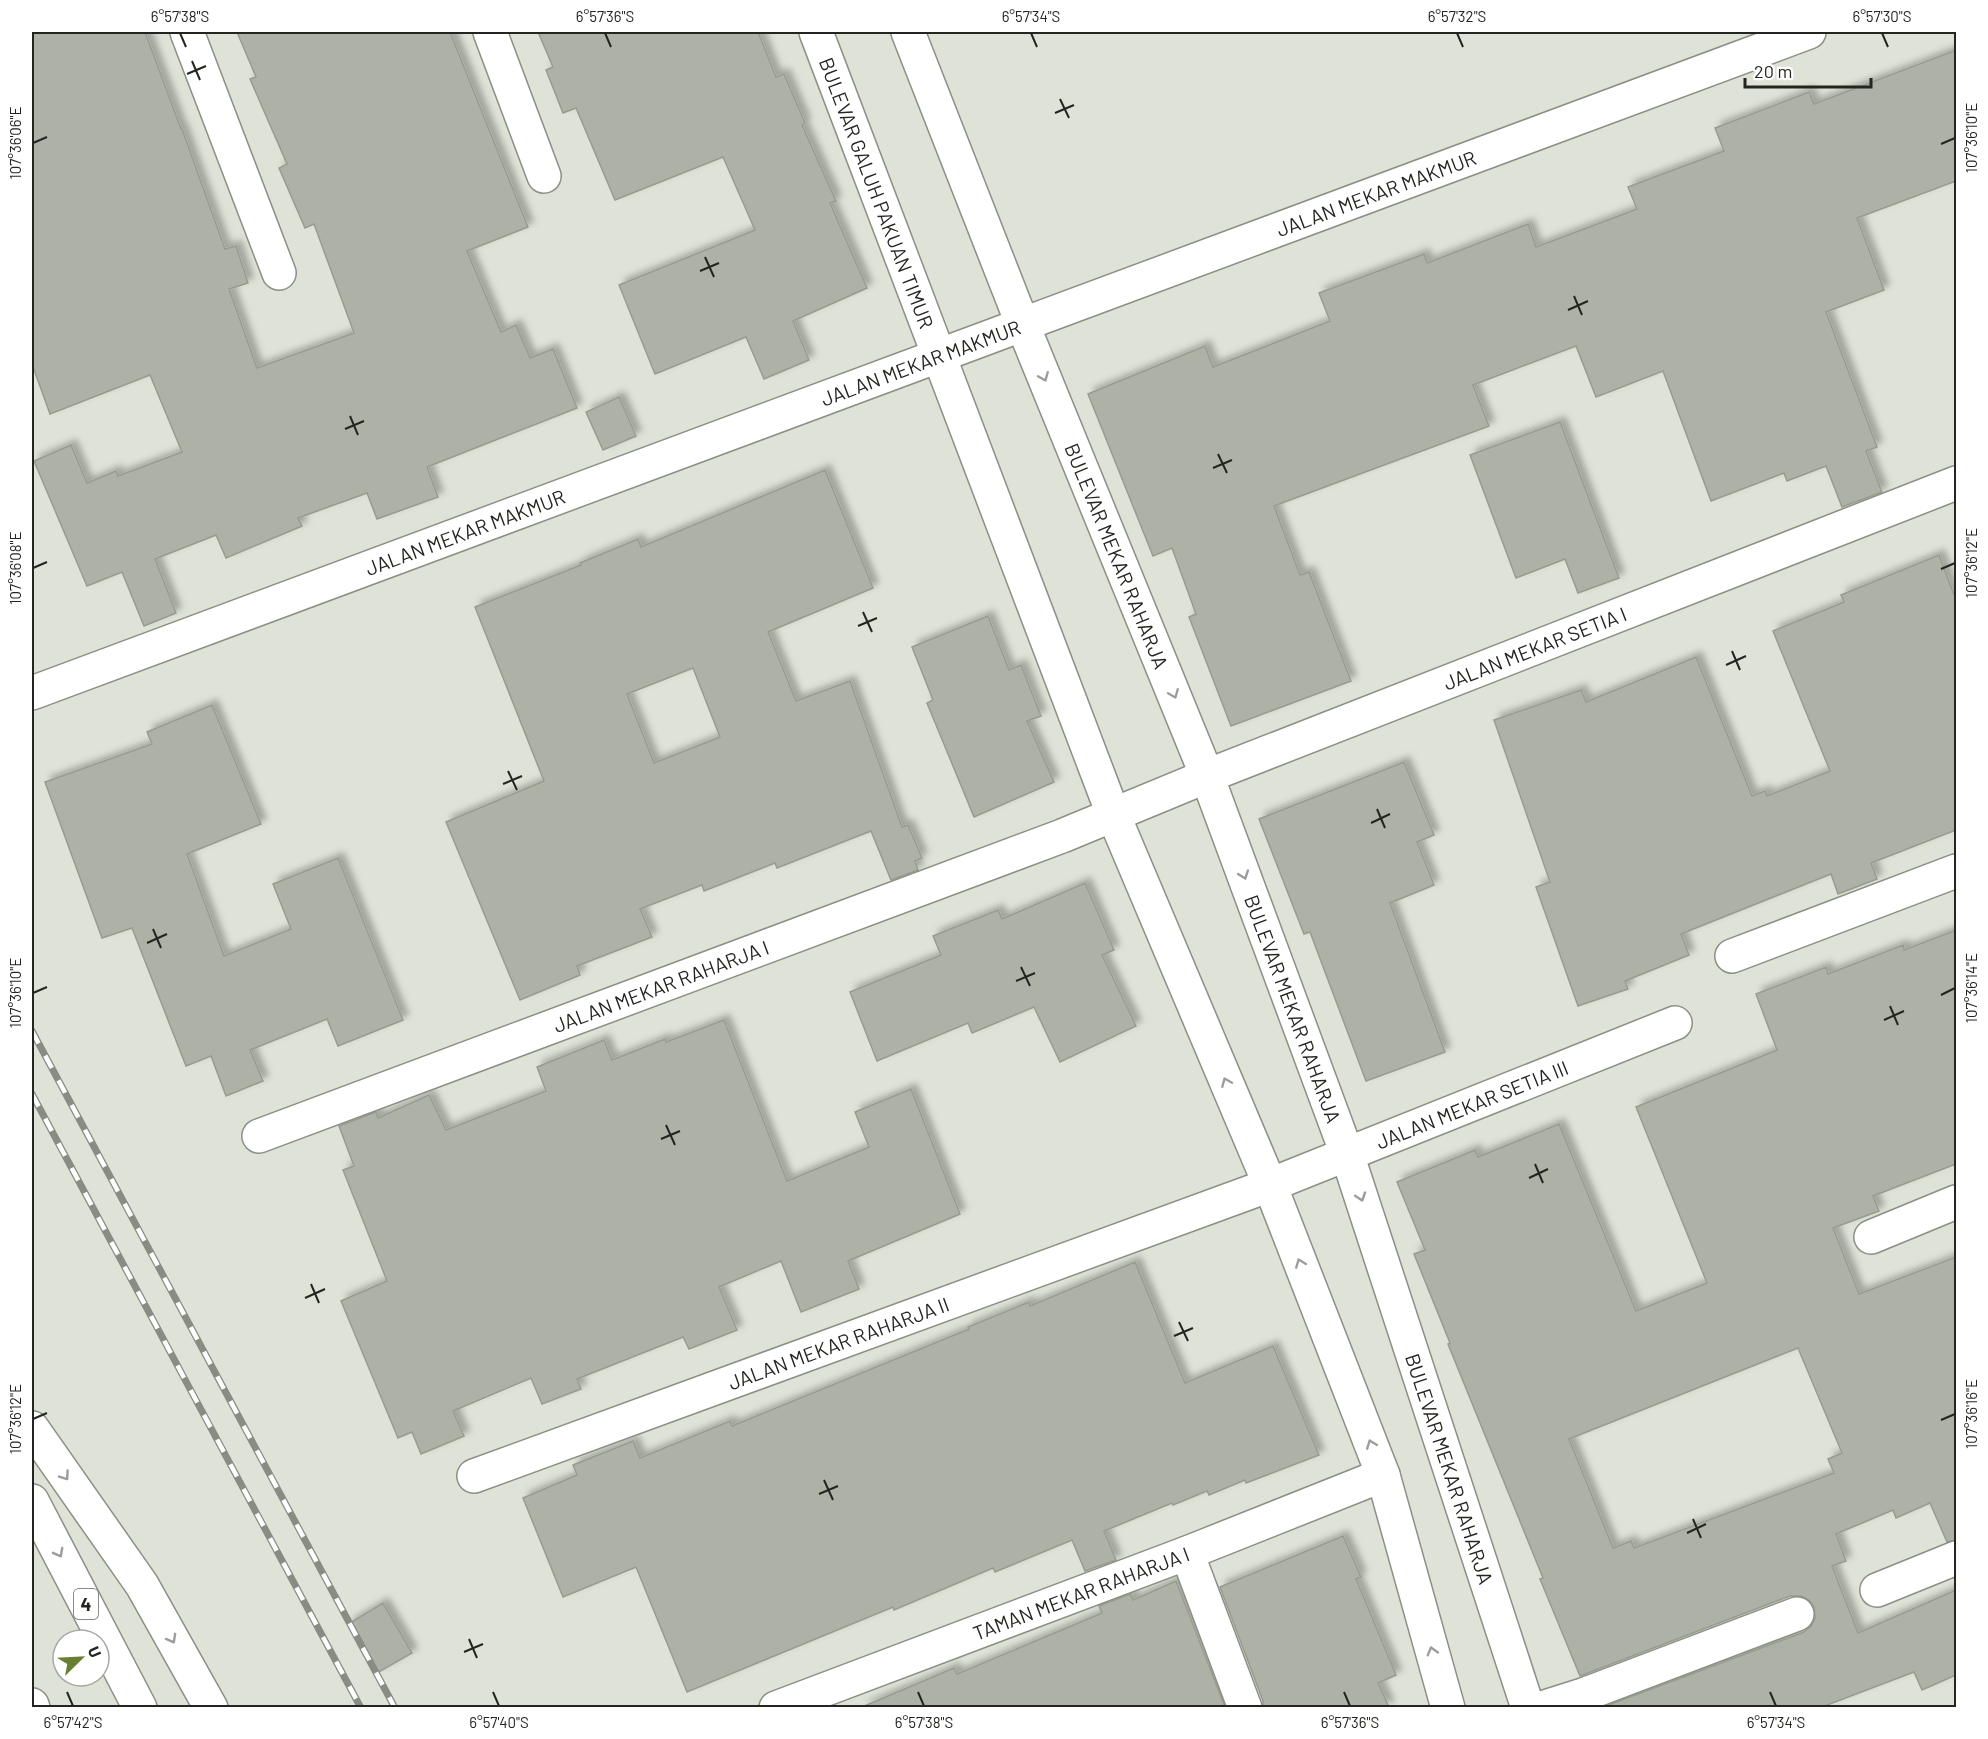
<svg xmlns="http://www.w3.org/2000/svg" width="1988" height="1739" font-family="Barlow,sans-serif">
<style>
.building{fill:#aeb2a6;stroke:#989c90;stroke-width:1.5;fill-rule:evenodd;filter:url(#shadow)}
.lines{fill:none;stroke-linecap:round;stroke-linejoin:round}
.minor-casing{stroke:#8b8f84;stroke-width:36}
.motorway-casing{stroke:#8b8f84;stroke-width:36}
.minor{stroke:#fff;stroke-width:33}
.motorway{stroke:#fff;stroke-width:33}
.rail-casing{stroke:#898c83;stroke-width:7}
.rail{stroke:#fff;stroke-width:4.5;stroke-dasharray:14;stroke-linecap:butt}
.oneway{stroke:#9c9d9b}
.ticks{fill:none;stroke:#242521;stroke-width:2}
.labels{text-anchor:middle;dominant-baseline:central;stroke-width:4.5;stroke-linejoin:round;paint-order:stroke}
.shield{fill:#fff;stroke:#666664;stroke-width:1.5}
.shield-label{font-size:18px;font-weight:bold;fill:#242521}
.street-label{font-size:20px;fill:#242521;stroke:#fff}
.neatline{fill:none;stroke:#242521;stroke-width:2}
.ticks-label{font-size:15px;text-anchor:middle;fill:#242521}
</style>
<defs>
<filter id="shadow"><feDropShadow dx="5.5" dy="-5.5" stdDeviation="3" flood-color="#0004"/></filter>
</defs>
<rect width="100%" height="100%" fill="#dfe3d7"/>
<!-- building -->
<g class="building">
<path d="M 32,32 L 145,32 L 181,129 L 182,129 L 225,249 L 236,246 L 248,283 L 229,289 L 257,368 L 354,333 L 314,224 L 305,228 L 279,168 L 287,164 L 250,79 L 256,77 L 237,32 L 450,32 L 528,227 L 467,251 L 501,332 L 516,325 L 530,358 L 553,349 L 577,408 L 427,467 L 438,497 L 377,519 L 367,493 L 298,518 L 302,526 L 226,558 L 216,535 L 155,559 L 176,613 L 144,626 L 122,572 L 87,586 L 34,461 L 71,445 L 87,483 L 116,471 L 118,476 L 182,452 L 150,375 L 50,414 L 32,364 Z"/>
<path d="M 538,32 L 758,32 L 776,77 L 784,74 L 805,123 L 802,125 L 836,201 L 830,203 L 867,288 L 793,321 L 809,360 L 764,379 L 746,337 L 655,374 L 619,285 L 755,230 L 723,157 L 615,200 L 576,108 L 563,113 L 546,70 L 553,67 Z"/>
<path d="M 1956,50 L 1956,181 L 1857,218 L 1884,290 L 1826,312 L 1877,447 L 1866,451 L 1882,492 L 1842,507 L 1826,466 L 1787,481 L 1784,473 L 1711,501 L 1663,371 L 1596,397 L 1576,346 L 1473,385 L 1489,426 L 1274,506 L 1300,575 L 1309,572 L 1351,681 L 1231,726 L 1189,617 L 1196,614 L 1172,548 L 1153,556 L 1088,394 L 1205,346 L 1213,367 L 1330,321 L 1319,293 L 1424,254 L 1427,263 L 1528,224 L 1536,247 L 1637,209 L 1628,187 L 1724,151 L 1715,128 L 1809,92 L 1814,104 Z"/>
<path d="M 619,397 L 636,436 L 603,450 L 586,412 Z"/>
<path d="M 1560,422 L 1619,578 L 1578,593 L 1565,559 L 1516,578 L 1470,455 Z"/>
<path d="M 825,470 L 873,588 L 768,632 L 796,701 L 850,681 L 902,827 L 908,825 L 922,858 L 915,861 L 918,870 L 891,880 L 871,831 L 777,868 L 775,863 L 704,891 L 702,885 L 640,909 L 652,937 L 577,966 L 580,975 L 520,1000 L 446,822 L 544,781 L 475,607 L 581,565 L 580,563 L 638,539 L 641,547 ZM 693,668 L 720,737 L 654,763 L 627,694 Z"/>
<path d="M 1939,555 L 1956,600 L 1956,830 L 1871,863 L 1877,879 L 1838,894 L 1831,874 L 1681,934 L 1689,955 L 1625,981 L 1628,989 L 1578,1006 L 1536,887 L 1550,882 L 1494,720 L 1581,690 L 1586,702 L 1696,657 L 1752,796 L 1765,791 L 1767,796 L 1830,771 L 1773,631 L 1844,602 L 1841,595 Z"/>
<path d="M 988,616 L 1009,670 L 1021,665 L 1041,716 L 1027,721 L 1054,782 L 974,817 L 927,703 L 933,700 L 912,647 Z"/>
<path d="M 212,705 L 261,824 L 187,854 L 224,956 L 291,929 L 273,884 L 338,858 L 403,1020 L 338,1046 L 327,1019 L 250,1050 L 263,1081 L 226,1096 L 211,1056 L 186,1066 L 132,928 L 102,938 L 45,782 L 152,744 L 147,732 Z"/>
<path d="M 1404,762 L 1434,835 L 1417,842 L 1434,885 L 1390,903 L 1445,1052 L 1366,1081 L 1310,932 L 1304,934 L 1259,819 Z"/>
<path d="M 1085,883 L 1114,950 L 1102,955 L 1136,1026 L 1060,1062 L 1034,1007 L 972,1033 L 968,1023 L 877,1061 L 850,992 L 941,955 L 933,936 L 998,910 L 1002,919 Z"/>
<path d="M 1956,930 L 1956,1164 L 1873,1196 L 1879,1211 L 1833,1228 L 1859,1294 L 1956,1257 L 1956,1540 L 1947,1542 L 1930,1503 L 1896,1518 L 1893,1510 L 1836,1534 L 1846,1561 L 1832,1566 L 1858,1633 L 1956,1590 L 1956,1675 L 1922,1690 L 1914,1672 L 1822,1707 L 1603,1707 L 1804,1632 L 1811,1626 L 1815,1618 L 1814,1607 L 1809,1600 L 1801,1596 L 1790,1596 L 1580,1676 L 1540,1579 L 1543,1578 L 1448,1344 L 1450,1343 L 1414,1254 L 1425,1250 L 1397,1182 L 1475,1150 L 1478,1157 L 1559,1124 L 1636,1311 L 1707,1283 L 1636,1107 L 1777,1050 L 1756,994 L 1826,967 L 1828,974 L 1903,945 L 1904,950 ZM 1798,1348 L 1842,1453 L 1828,1459 L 1834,1473 L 1634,1548 L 1631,1541 L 1613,1548 L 1569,1439 Z"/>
<path d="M 724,1020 L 787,1181 L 869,1147 L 855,1112 L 911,1089 L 960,1214 L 848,1261 L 859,1289 L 801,1312 L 781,1261 L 719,1287 L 737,1330 L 689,1349 L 683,1337 L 577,1379 L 581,1389 L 542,1404 L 531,1378 L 453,1411 L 464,1436 L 421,1454 L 412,1432 L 398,1438 L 341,1301 L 387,1281 L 343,1170 L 354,1166 L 339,1126 L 376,1112 L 378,1118 L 429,1095 L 446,1130 L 546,1091 L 537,1067 L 604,1040 L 612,1060 L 665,1039 L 666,1042 Z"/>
<path d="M 1135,1262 L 1185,1383 L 1273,1346 L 1319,1455 L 1246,1483 L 1245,1480 L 1209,1495 L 1207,1491 L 1173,1505 L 1172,1503 L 1104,1531 L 1116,1560 L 1085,1571 L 1072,1540 L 995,1572 L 993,1568 L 894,1610 L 893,1607 L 687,1692 L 636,1567 L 563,1597 L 523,1498 L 577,1475 L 573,1465 L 633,1441 L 640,1458 L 730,1421 L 732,1426 L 969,1329 L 968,1327 L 1029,1302 L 1030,1306 Z"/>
<path d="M 1343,1536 L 1361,1577 L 1356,1579 L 1396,1675 L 1378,1683 L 1389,1707 L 1263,1707 L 1263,1701 L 1220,1587 Z"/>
<path d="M 1176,1581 L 1225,1707 L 862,1707 L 954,1668 L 957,1674 L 1102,1613 L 1099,1606 L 1130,1594 L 1133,1600 Z"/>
<path d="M 383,1603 L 412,1653 L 377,1673 L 348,1624 Z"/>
</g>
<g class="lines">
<!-- minor casing -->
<g class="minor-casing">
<g id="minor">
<path d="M 187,32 L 279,273"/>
<path d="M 490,32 L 544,176"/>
<path id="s1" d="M 816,32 L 1113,814 L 1270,1185 L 1383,1475 L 1448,1708"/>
<path id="s2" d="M 908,32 L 1022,323 L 1207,776 L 1347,1154 L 1528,1708"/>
<path id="s3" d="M 32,693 L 1809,32"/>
<path d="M 1732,956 L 1956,871"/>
<path id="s4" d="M 259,1136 L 1062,836 L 1207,776 L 1956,483"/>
<path d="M 1871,1237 L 1956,1202"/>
<path id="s5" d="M 474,1476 L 1270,1185 L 1675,1023"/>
<path d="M 1187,1553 L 1245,1708"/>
<path d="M 1877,1590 L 1956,1558"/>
<path id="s6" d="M 776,1708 L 1187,1553 L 1383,1475"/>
<path d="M 1542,1708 L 1583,1695 L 1797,1614"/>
</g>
</g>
<!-- motorway casing -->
<g class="motorway-casing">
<g id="motorway">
<path d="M 32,1428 L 142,1585 L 211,1708"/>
<path d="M 32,1501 L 140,1708"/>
<path d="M 32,1705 L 33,1708"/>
</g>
</g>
<!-- minor -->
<use href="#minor" class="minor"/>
<!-- motorway -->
<use href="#motorway" class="motorway"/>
<!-- rail casing -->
<g class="rail-casing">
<g id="rail">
<path d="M 32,1031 L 395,1708"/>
<path d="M 32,1094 L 361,1708"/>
</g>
</g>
<!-- rail -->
<use href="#rail" class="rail"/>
</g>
<!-- one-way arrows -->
<defs><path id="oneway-chevron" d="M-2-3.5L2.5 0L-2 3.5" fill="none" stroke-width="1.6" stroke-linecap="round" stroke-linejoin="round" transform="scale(1.5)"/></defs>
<g class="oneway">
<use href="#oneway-chevron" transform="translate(1044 377) rotate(68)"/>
<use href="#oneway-chevron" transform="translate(1174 694) rotate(68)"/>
<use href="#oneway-chevron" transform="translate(1244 875) rotate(70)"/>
<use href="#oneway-chevron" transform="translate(1226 1082) rotate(-113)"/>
<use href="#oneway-chevron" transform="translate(1361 1197) rotate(72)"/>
<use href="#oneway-chevron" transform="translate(1300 1263) rotate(-111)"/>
<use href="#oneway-chevron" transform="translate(1371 1444) rotate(-111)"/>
<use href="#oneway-chevron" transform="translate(65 1476) rotate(55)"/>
<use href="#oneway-chevron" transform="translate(59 1553) rotate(62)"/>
<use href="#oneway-chevron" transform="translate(172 1639) rotate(61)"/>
<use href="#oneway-chevron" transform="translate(1432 1651) rotate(-106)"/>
</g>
<!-- ticks -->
<path class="ticks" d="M 180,33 L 186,47M 605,33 L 611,47M 1031,33 L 1037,47M 1457,33 L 1463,47M 1882,33 L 1888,47M 192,61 L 200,80M 187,74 L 206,66M 1060,99 L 1069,118M 1055,113 L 1074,105M 33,143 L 47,137M 1941,144 L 1955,138M 705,257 L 714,277M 700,271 L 719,263M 1574,296 L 1582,315M 1568,310 L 1588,301M 350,416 L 358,435M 345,429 L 364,421M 1218,454 L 1227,473M 1213,468 L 1232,460M 33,568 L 47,562M 1941,569 L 1955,563M 863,612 L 872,632M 858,626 L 877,618M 1732,651 L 1740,670M 1726,665 L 1746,656M 508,771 L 517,790M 503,784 L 522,776M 1377,809 L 1385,828M 1371,823 L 1390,814M 153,929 L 161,948M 147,943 L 167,934M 1021,967 L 1030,986M 1016,981 L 1035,973M 33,993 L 47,987M 1941,995 L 1955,988M 1890,1006 L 1898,1025M 1884,1020 L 1904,1011M 666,1125 L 675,1145M 661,1139 L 680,1131M 1535,1164 L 1543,1183M 1529,1178 L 1548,1169M 311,1284 L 319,1303M 305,1298 L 325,1289M 1179,1322 L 1188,1341M 1174,1336 L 1193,1328M 33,1419 L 47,1413M 1941,1420 L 1955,1414M 824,1480 L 833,1500M 819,1494 L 838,1486M 1693,1519 L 1701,1538M 1687,1533 L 1706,1524M 469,1639 L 477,1658M 464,1652 L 483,1644M 67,1692 L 73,1706M 493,1692 L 499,1706M 918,1692 L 924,1706M 1344,1692 L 1350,1706M 1770,1692 L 1776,1706"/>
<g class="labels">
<!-- shield labels -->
<rect class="shield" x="74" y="1589" width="24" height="30" rx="4.5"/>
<g class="shield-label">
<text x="86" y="1604">4</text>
</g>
<!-- street labels -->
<g class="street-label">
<text stroke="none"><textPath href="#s3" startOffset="1434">JALAN MEKAR MAKMUR</textPath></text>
<text stroke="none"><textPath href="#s1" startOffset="172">BULEVAR GALUH PAKUAN TIMUR</textPath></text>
<text stroke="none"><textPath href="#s3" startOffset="948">JALAN MEKAR MAKMUR</textPath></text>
<text stroke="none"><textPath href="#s3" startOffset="462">JALAN MEKAR MAKMUR</textPath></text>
<text stroke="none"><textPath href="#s2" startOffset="564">BULEVAR MEKAR RAHARJA</textPath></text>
<text stroke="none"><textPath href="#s4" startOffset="1366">JALAN MEKAR SETIA I</textPath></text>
<text stroke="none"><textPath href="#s4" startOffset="429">JALAN MEKAR RAHARJA I</textPath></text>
<text stroke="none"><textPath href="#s2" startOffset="1050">BULEVAR MEKAR RAHARJA</textPath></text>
<text stroke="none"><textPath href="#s5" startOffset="1065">JALAN MEKAR SETIA III</textPath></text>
<text stroke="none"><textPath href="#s5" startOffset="388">JALAN MEKAR RAHARJA II</textPath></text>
<text stroke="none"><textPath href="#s2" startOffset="1536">BULEVAR MEKAR RAHARJA</textPath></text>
<text stroke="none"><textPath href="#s6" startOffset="326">TAMAN MEKAR RAHARJA I</textPath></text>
</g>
</g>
<!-- border -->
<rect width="1988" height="1739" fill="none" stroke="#ffffff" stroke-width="66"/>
<!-- north arrow -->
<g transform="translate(81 1658) rotate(66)"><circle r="28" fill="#ffffff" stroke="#a7a8a6" stroke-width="1.5"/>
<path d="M0-4.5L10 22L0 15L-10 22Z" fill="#687f31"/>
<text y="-9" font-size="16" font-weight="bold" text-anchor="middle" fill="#242521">U</text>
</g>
<!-- scale -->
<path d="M1745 78v9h126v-9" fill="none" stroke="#242521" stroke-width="3"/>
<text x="1754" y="78" font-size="18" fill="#242521" stroke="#ffffff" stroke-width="4.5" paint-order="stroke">20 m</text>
<rect x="33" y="33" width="1922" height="1673" class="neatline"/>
<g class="ticks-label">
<text x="180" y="22">6°57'38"S</text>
<text x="605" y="22">6°57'36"S</text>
<text x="1031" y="22">6°57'34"S</text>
<text x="1457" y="22">6°57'32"S</text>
<text x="1882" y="22">6°57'30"S</text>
<text transform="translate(1972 138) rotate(-90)" y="5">107°36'10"E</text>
<text transform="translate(16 143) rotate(-90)" y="5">107°36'06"E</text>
<text transform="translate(1972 563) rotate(-90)" y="5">107°36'12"E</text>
<text transform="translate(16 568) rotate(-90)" y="5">107°36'08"E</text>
<text transform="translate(1972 988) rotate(-90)" y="5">107°36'14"E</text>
<text transform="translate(16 993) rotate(-90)" y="5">107°36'10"E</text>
<text transform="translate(1972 1414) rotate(-90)" y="5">107°36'16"E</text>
<text transform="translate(16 1419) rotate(-90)" y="5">107°36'12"E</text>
<text x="73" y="1728">6°57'42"S</text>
<text x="499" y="1728">6°57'40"S</text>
<text x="924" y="1728">6°57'38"S</text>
<text x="1350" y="1728">6°57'36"S</text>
<text x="1776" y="1728">6°57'34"S</text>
</g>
</svg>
